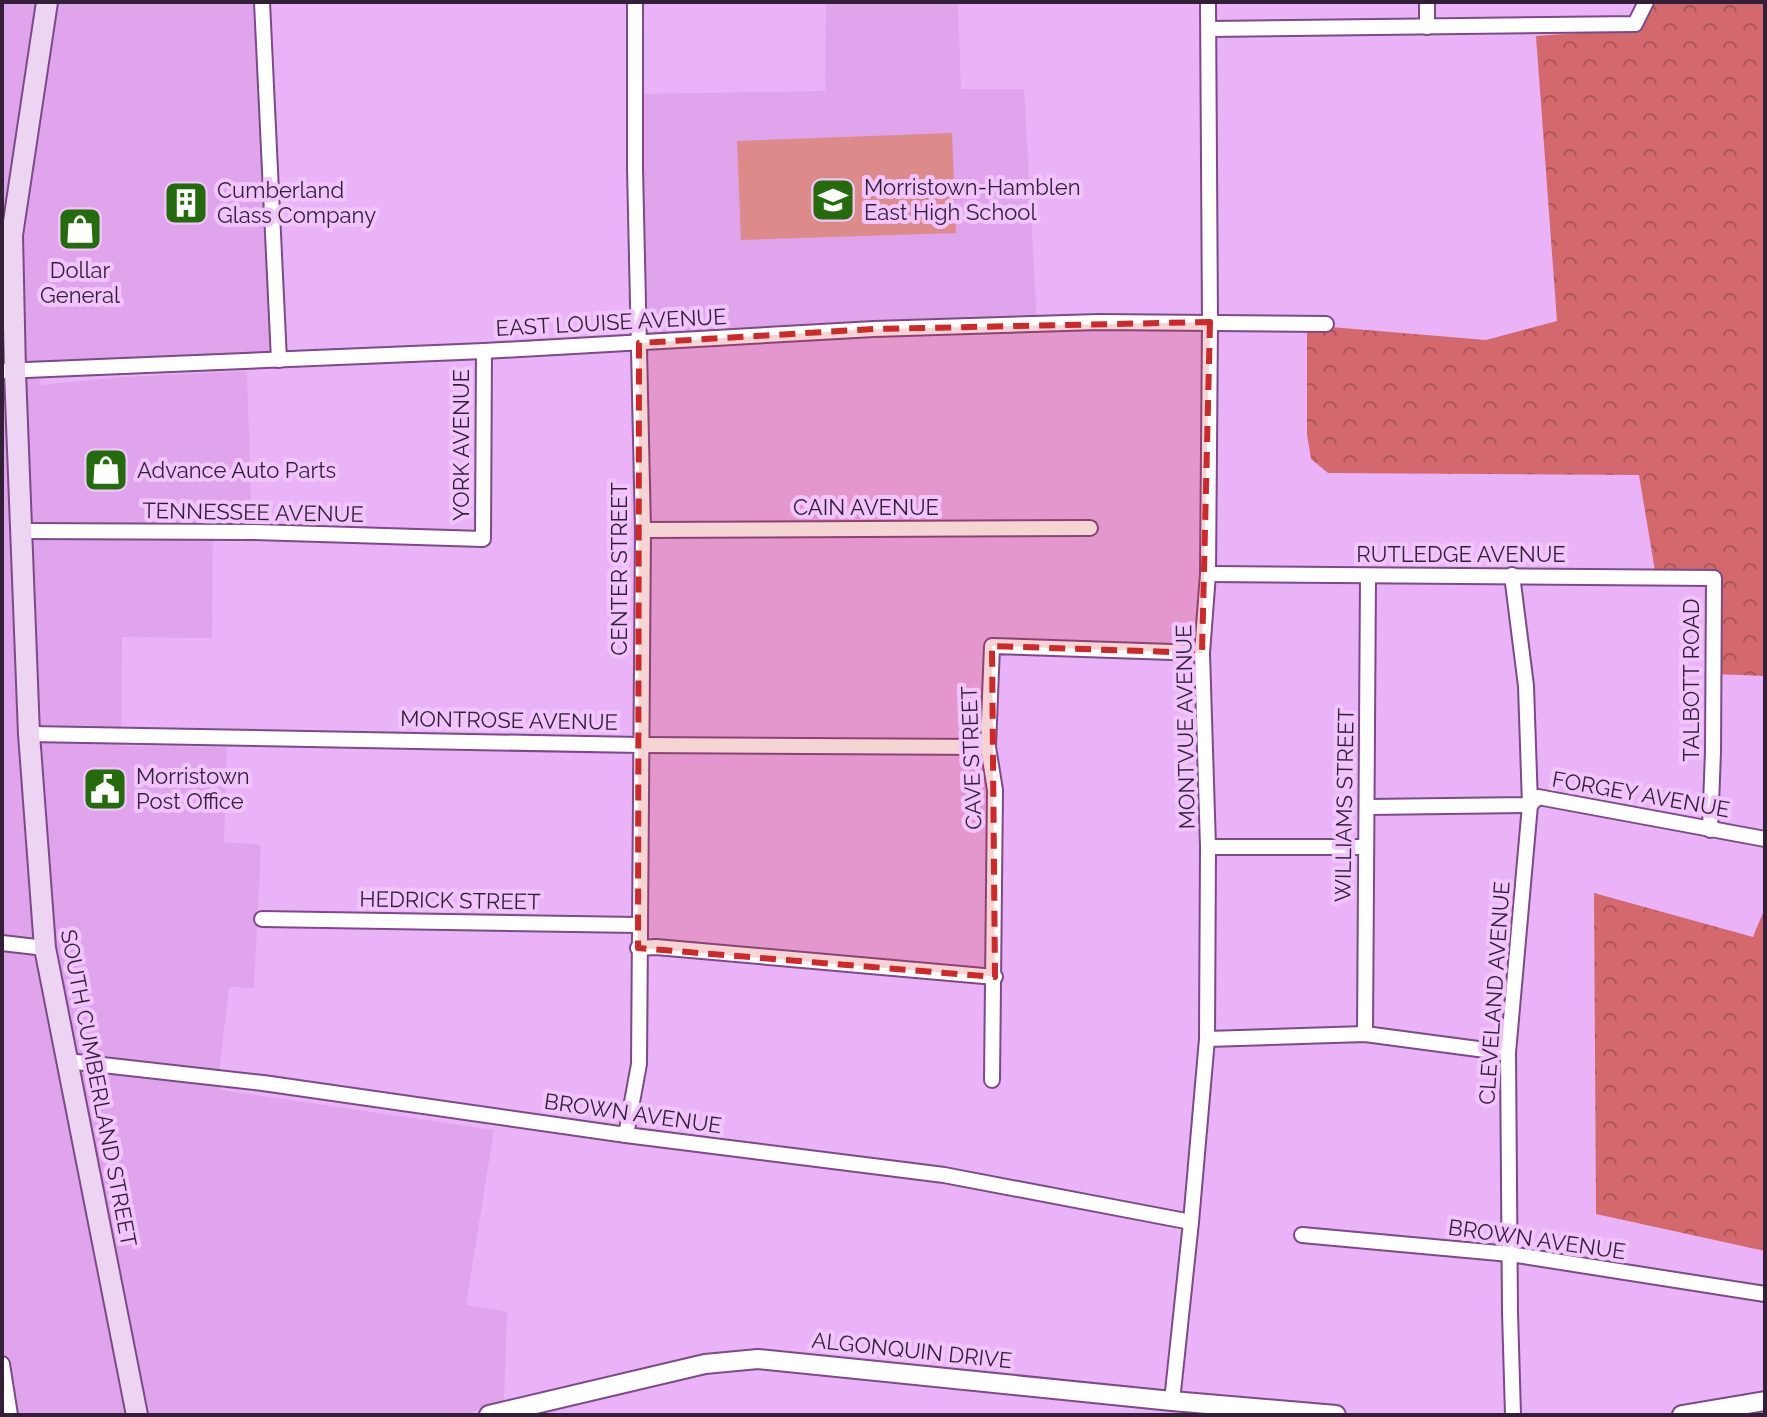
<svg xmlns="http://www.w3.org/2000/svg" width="1767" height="1417" font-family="Raleway,sans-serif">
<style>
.built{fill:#dfa4ec}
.forest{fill:url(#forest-crowns)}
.pitch{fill:#dc8a8a}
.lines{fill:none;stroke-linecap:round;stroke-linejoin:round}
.minor-casing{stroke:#7b4a87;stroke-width:18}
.tertiary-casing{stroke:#7b4a87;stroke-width:22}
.secondary-casing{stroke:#7b4a87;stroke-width:24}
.minor{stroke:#fff;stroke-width:14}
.tertiary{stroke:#fff;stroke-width:18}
.secondary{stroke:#edd4f3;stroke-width:20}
.marked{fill:#ce2829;fill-opacity:0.2;stroke:#ce2829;stroke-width:6;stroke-dasharray:16 10;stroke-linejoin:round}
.labels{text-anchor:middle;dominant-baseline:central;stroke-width:8;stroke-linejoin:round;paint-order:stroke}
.poi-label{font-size:22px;fill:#341f39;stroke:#f1c5fc;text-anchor:start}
.street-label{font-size:22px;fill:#341f39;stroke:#f1c5fc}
</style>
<defs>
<pattern id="forest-crowns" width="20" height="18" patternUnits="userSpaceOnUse" patternTransform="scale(2)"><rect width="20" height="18" fill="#d3696c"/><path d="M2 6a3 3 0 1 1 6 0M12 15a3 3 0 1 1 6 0" fill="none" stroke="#ac565a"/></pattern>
</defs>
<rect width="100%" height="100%" fill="#eab3f7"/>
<!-- built -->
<g class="built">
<path d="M 2,2 L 255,2 L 271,349 L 269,354 L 45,363 L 36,361 L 41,385 L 123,377 L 247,371 L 252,532 L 213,532 L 212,638 L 122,637 L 121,746 L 227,747 L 224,842 L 261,845 L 254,988 L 229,987 L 219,1074 L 221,1090 L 494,1130 L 466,1305 L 507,1312 L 504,1401 L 465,1415 L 2,1415 Z"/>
<path d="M 826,2 L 958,2 L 961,89 L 1024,89 L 1037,324 L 639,343 L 637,94 L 825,91 Z"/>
</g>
<!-- forest -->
<g class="forest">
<path d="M 1646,2 L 1765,2 L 1765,676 L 1714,674 L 1714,579 L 1656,577 L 1639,475 L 1328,473 L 1311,459 L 1307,435 L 1307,325 L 1486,340 L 1557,321 L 1536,36 L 1594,32 L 1635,24 Z"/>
<path d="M 1594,893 L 1753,937 L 1765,908 L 1765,1251 L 1596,1214 Z"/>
</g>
<!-- pitch -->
<path class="pitch" d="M 952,133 L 956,233 L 741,240 L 737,141 Z"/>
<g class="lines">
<!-- minor casing -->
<g class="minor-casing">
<g id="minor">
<path d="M 262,2 L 279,360"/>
<path d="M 1427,2 L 1427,27"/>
<path d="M 1209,29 L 1635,24 L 1646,2"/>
<path d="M 2,371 L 484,351 L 874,329 L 1099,322 L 1326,324"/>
<path d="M 643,530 L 1090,528"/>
<path d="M 23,531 L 252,532 L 483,539 L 484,351"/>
<path d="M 1208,574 L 1714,578 L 1713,752 L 1710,830"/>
<path d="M 1512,575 L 1526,686 L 1530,805 L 1508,1053 L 1510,1312 L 1513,1415"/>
<path d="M 29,734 L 640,745 L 988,747"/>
<path d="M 1368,807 L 1530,805 L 1538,797 L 1765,839"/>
<path d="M 1208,847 L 1364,847"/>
<path d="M 262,919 L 638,925"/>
<path d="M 2,943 L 45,948"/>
<path d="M 638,948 L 656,947 L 995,977"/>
<path d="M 1365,1034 L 1368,576"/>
<path d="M 1207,1039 L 1365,1034 L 1508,1053"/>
<path d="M 67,1061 L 263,1083 L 626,1135 L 944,1175 L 1191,1222"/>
<path d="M 992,1080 L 995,790 L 988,747 L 992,646 L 1202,653"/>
<path d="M 626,1135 L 639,1064 L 643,530 L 635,168 L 635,2"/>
<path d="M 1302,1235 L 1510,1254 L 1765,1294"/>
<path d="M 2,1364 L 10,1415"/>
<path d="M 1172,1401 L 1191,1222 L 1207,1039 L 1208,847 L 1202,653 L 1208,574 L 1210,322 L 1208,2"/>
</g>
</g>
<!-- tertiary casing -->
<g class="tertiary-casing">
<g id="tertiary">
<path d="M 489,1415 L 705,1364 L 758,1359 L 1172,1401 L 1336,1415"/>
<path d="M 1682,1415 L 1765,1401"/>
</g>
</g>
<!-- secondary casing -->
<g class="secondary-casing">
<path id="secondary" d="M 47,2 L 12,235 L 15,372 L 29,734 L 45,948 L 137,1415"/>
</g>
<!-- minor -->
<use href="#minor" class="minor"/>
<!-- tertiary -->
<use href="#tertiary" class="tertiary"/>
<!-- secondary -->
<use href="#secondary" class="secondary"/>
</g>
<!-- marked area -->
<path class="marked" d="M 1210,322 L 1202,653 L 992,646 L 995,977 L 638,948 L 639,343 L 874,329 Z"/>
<!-- icons -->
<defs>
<g id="school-square" transform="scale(2.3)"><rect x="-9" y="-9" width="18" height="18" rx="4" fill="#246c0b" stroke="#f1c5fc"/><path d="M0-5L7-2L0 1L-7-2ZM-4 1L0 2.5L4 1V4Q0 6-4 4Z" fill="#fff"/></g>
<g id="building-square" transform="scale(2.3)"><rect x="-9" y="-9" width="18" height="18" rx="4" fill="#246c0b" stroke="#f1c5fc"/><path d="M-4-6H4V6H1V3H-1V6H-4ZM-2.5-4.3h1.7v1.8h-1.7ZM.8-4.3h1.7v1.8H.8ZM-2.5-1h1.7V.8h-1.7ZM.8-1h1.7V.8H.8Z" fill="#fff"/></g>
<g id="shop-square" transform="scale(2.3)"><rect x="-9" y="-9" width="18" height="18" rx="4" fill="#246c0b" stroke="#f1c5fc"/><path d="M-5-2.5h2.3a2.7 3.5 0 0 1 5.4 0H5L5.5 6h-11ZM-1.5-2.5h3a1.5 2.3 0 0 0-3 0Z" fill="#fff"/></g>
<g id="civic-square" transform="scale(2.3)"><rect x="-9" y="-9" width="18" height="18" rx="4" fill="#246c0b" stroke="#f1c5fc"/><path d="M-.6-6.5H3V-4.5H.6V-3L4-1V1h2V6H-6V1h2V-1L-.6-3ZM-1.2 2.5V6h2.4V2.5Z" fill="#fff"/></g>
</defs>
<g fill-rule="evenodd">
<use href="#school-square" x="833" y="200"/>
<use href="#building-square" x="186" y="203"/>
<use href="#shop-square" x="80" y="229"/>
<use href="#shop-square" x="106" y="470"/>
<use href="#civic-square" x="105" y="789"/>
</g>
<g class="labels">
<!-- poi labels -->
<g class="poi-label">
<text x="864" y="187">Morristown-Hamblen<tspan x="864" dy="25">East High School</tspan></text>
<text x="217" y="190">Cumberland<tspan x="217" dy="25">Glass Company</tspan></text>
<text x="80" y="270" text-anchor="middle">Dollar<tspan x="80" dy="25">General</tspan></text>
<text x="137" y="470">Advance Auto Parts</text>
<text x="136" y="776">Morristown<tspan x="136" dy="25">Post Office</tspan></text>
</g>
<!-- street labels -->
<g class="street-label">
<text transform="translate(611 322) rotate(-3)">EAST LOUISE AVENUE</text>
<text transform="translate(461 445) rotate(-90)">YORK AVENUE</text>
<text x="866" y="507">CAIN AVENUE</text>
<text transform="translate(253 512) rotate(1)">TENNESSEE AVENUE</text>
<text x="1461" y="554">RUTLEDGE AVENUE</text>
<text transform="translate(619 569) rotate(-90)">CENTER STREET</text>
<text transform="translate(1691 680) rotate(-90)">TALBOTT ROAD</text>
<text transform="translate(509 720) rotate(1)">MONTROSE AVENUE</text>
<text transform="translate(1185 727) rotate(-91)">MONTVUE AVENUE</text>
<text transform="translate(971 758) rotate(-92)">CAVE STREET</text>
<text transform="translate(1641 794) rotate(10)">FORGEY AVENUE</text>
<text transform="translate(1344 805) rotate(-89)">WILLIAMS STREET</text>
<text transform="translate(450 900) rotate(1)">HEDRICK STREET</text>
<text transform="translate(1494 993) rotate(-86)">CLEVELAND AVENUE</text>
<text transform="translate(99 1088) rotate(79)">SOUTH CUMBERLAND STREET</text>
<text transform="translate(633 1113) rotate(8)">BROWN AVENUE</text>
<text transform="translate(1537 1239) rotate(8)">BROWN AVENUE</text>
<text transform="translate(912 1350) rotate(6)">ALGONQUIN DRIVE</text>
</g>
</g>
<!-- border -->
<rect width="1767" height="1417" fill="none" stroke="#341f39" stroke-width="8"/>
</svg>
